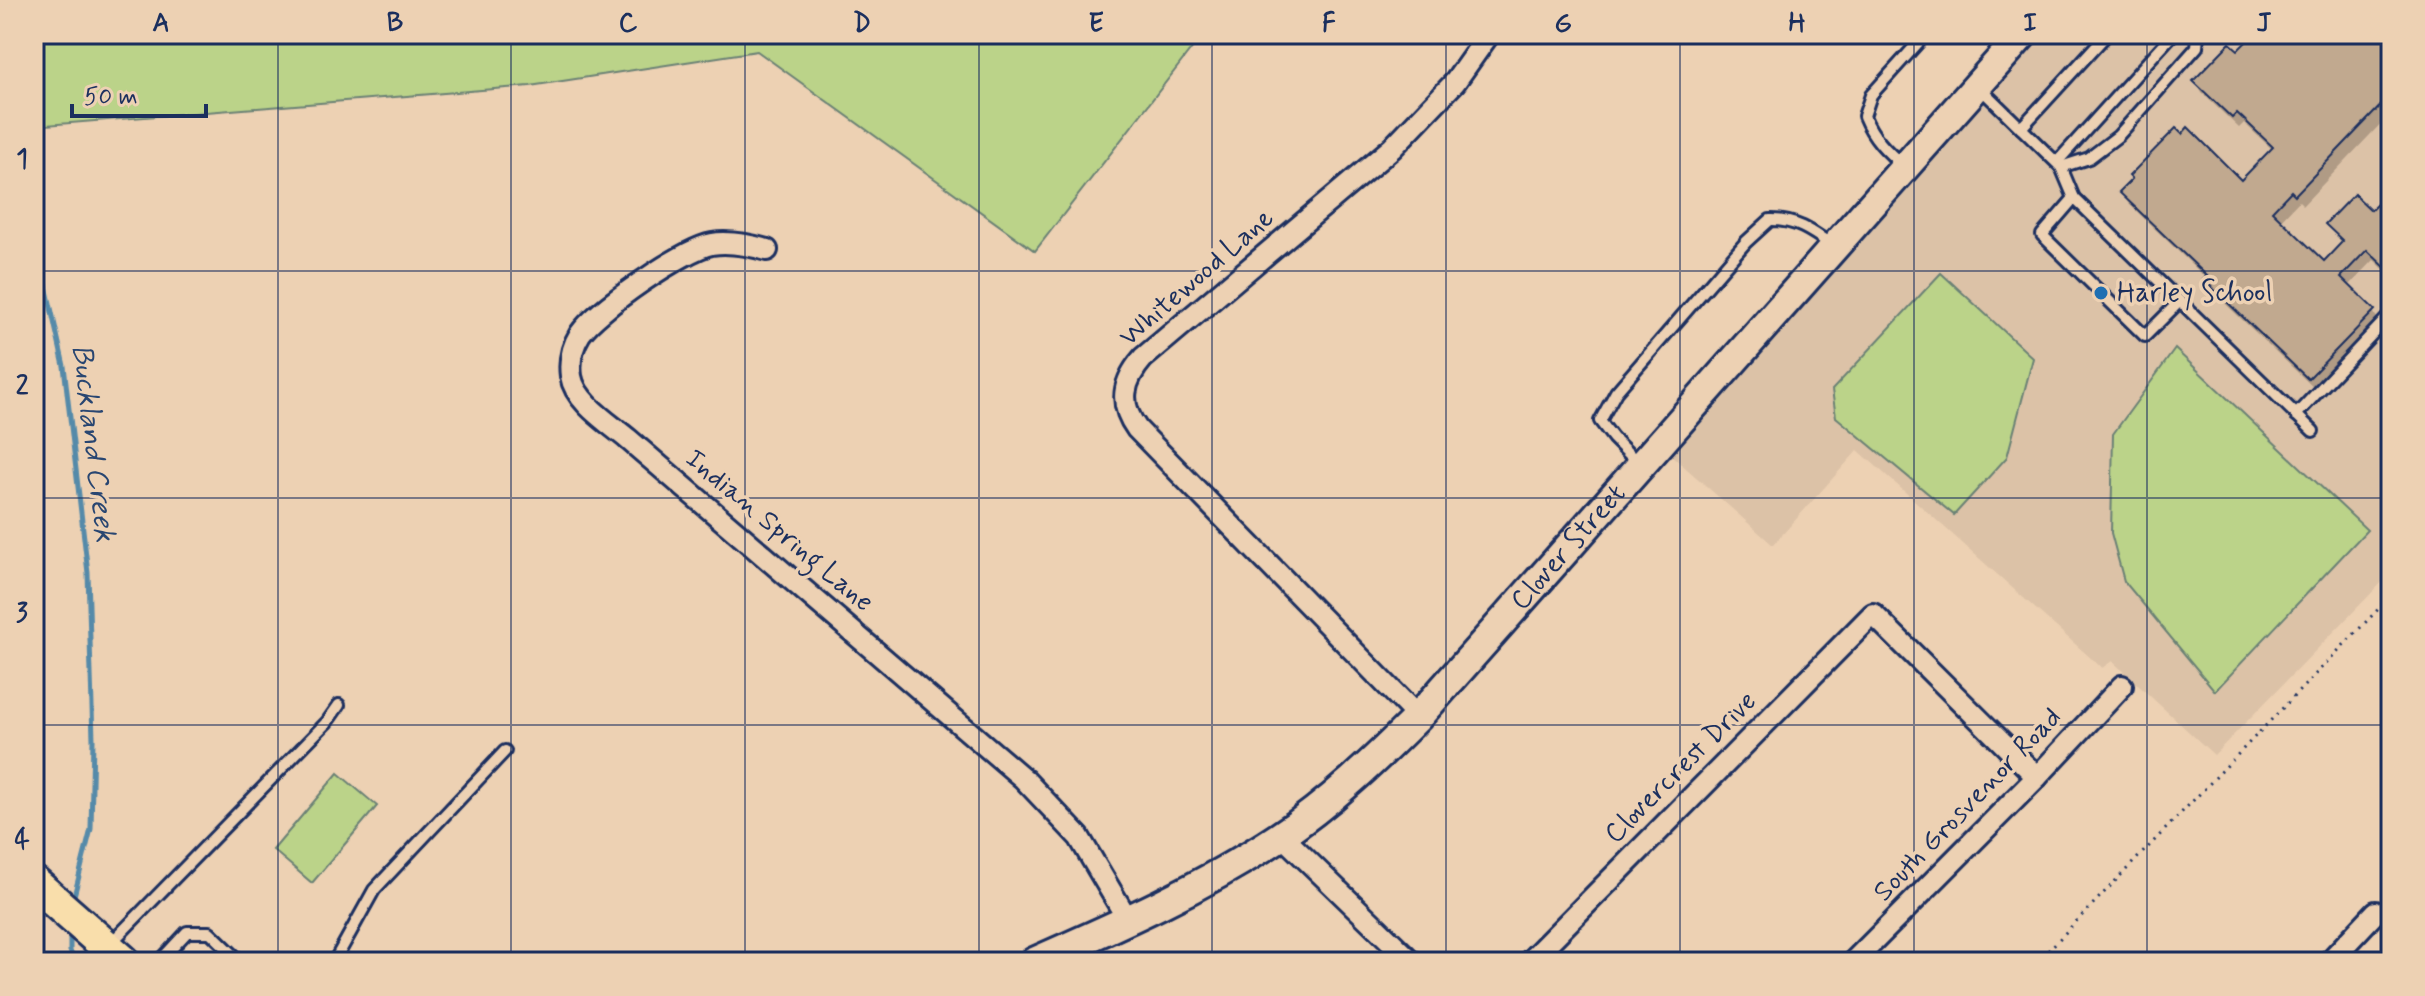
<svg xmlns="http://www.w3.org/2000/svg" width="2425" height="996" font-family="Mynerve,sans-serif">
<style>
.built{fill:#dcc2a7}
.green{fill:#bbd389;stroke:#6b8174;stroke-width:2}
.shadow{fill:#0003}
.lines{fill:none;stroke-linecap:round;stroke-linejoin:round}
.stream{stroke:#558aa9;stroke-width:5}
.building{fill:#c1a98f;stroke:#1b2f5e;stroke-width:2}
.service-casing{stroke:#1b2f5e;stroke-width:16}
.minor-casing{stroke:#1b2f5e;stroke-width:26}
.secondary-casing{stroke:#1b2f5e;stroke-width:34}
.primary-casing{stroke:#1b2f5e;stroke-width:38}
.path{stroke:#1b2f5e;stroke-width:3;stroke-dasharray:2 6;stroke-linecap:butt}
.service{stroke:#edd1b3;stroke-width:10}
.minor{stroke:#edd1b3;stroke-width:20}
.secondary{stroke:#edd1b3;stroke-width:28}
.primary{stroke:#f9deab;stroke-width:32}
.grid{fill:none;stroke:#1b2f5e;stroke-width:2;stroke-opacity:0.55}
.poi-dot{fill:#1f6fb2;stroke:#edd1b3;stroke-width:3}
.labels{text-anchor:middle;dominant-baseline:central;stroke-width:7;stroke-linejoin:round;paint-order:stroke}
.street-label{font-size:28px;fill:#1b2f5e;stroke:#edd1b3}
.poi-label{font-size:28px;fill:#1b2f5e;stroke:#edd1b3;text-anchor:start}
.water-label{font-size:30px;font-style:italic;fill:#294671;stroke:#edd1b3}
.neatline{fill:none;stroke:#1b2f5e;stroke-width:3}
.grid-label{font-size:26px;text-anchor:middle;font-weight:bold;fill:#1b2f5e}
</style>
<rect width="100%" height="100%" fill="#edd1b3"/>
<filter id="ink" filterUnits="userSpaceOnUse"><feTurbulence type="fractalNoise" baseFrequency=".0125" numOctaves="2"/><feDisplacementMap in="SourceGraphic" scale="16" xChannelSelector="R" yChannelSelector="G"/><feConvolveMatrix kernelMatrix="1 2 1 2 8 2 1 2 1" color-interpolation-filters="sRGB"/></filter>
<g filter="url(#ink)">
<!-- built -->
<path class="built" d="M 2042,34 L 2391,34 L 2391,573 L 2214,755 L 2112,661 L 2102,668 L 1858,450 L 1773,545 L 1670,454 Z"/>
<!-- green -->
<g class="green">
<path d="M 34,34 L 1203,34 L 1035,251 L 757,51 L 530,86 L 34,126 Z"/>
<path d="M 1941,273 L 2033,358 L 2007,457 L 1954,515 L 1836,417 L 1832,390 Z"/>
<path d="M 2175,349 L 2367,530 L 2215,691 L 2124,581 L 2111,533 L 2113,434 Z"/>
<path d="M 338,773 L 377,806 L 312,883 L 273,850 Z"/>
</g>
<!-- shadow -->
<path class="shadow" d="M 2256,34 L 2391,34 L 2391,113 L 2303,205 L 2299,201 L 2280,221 L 2324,264 L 2343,244 L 2328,224 L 2371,212 L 2391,220 L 2391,276 L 2374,260 L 2348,287 L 2373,311 L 2379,322 L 2315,389 L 2212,291 L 2207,279 L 2128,203 L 2122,192 L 2241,183 L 2273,150 L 2244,123 L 2239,128 L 2202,93 L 2196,82 L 2238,53 Z"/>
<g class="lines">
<!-- stream -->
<g class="stream">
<path d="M 34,232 L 64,366 L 88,573 L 93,740 L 91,829 L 73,900"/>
<path d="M 70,938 L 70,951 L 75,962"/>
</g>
</g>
<!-- building -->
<path class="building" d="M 2254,34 L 2391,34 L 2391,95 L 2295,195 L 2291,191 L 2272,211 L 2324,261 L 2343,241 L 2325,224 L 2354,194 L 2371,210 L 2377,204 L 2391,218 L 2391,273 L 2367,250 L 2341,277 L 2375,310 L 2308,379 L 2203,279 L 2207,276 L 2119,192 L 2132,179 L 2129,176 L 2176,128 L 2182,134 L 2188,127 L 2241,180 L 2273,147 L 2237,113 L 2232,118 L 2193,81 L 2230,43 L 2238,50 Z"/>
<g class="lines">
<!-- service casing -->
<g class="service-casing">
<g id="service">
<path d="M 1979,87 L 2061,167 L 2074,198 L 2313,431"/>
<path d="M 2021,128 L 2107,34"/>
<path d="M 2057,162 L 2173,34"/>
<path d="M 1905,167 C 1886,151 1873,138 1864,116 L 1871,95 L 1926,34"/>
<path d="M 2061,167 L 2089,158 L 2118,136 L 2197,47 L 2198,34"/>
<path d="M 2386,183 L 2391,187"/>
<path d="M 2074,198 L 2042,235 L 2145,336 L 2179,302"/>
<path d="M 2296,415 L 2391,314"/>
<path d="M 1639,464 L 1613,438 L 1600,421 L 1616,392 L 1746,242 L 1770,220 C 1795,219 1812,231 1833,246"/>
<path d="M 111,943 L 327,722 L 339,705"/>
<path d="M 159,962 L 187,932 L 210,932 L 241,962"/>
<path d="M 334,962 L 374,890 L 505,751"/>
</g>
</g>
<!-- minor casing -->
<g class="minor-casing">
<g id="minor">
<path d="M 767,250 C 749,245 730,241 712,244 C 684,249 596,310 580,334 C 572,347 569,361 571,376 C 575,402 609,423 628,439 L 1024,779 L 1079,837 L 1128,920"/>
<path d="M 1418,717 L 1137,429 C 1118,403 1123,381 1143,358 L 1392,148 L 1455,82 L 1489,34"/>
<path d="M 1281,835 L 1412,962"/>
<path d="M 1529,962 L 1873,614 L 2037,777"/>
<path d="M 1853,962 L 2037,777 L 2122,686"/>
<path d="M 2329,962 L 2376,912"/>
</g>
</g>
<!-- secondary casing -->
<g class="secondary-casing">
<g id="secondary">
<path id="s1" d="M 1034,962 C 1118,925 1202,888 1279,837 C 1330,803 1375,760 1418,717 L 2023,34"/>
</g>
</g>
<!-- primary casing -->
<g class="primary-casing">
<path id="primary" d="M 34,883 L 124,962"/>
</g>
<!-- path -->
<path class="path" d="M 2037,962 L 2391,596"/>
<!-- service -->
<use href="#service" class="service"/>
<!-- minor -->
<use href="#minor" class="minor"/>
<!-- secondary -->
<use href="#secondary" class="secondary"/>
<!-- primary -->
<use href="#primary" class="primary"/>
</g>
</g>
<!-- grid -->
<path class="grid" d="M 278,34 L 278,962M 511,34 L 511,962M 745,34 L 745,962M 979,34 L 979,962M 1212,34 L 1212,962M 1446,34 L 1446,962M 1680,34 L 1680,962M 1914,34 L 1914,962M 2147,34 L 2147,962M 34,271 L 2391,271M 34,498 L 2391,498M 34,725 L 2391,725"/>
<!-- markers -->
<circle class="poi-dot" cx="2101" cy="293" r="8"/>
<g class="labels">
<!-- street labels -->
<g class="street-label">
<text transform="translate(1197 278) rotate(-41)">Whitewood Lane</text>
<text transform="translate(779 531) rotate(40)">Indian Spring Lane</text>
<text stroke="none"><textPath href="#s1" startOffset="686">Clover Street</textPath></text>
<text transform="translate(1681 768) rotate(-45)">Clovercrest Drive</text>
<text transform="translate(1968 805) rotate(-46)">South Grosvenor Road</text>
</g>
<!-- poi labels -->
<g class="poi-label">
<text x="2117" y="293">Harley School</text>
</g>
<!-- water labels -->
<g class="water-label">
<text transform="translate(93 443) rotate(83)">Buckland Creek</text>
</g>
</g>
<!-- margin -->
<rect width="2425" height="996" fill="none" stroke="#edd1b3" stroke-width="88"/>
<!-- scale -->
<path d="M72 104v12h134v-12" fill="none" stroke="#1b2f5e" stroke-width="4"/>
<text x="84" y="104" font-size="24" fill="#1b2f5e" stroke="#edd1b3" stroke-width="6" paint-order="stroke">50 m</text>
<rect x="44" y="44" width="2337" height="908" class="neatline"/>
<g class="grid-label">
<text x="161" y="31">A</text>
<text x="395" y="31">B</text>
<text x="628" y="31">C</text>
<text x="862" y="31">D</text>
<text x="1096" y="31">E</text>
<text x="1329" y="31">F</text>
<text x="1563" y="31">G</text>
<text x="1797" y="31">H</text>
<text x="2030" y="31">I</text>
<text x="2264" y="31">J</text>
<text x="22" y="167">1</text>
<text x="22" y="394">2</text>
<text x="22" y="621">3</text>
<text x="22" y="848">4</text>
</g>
</svg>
